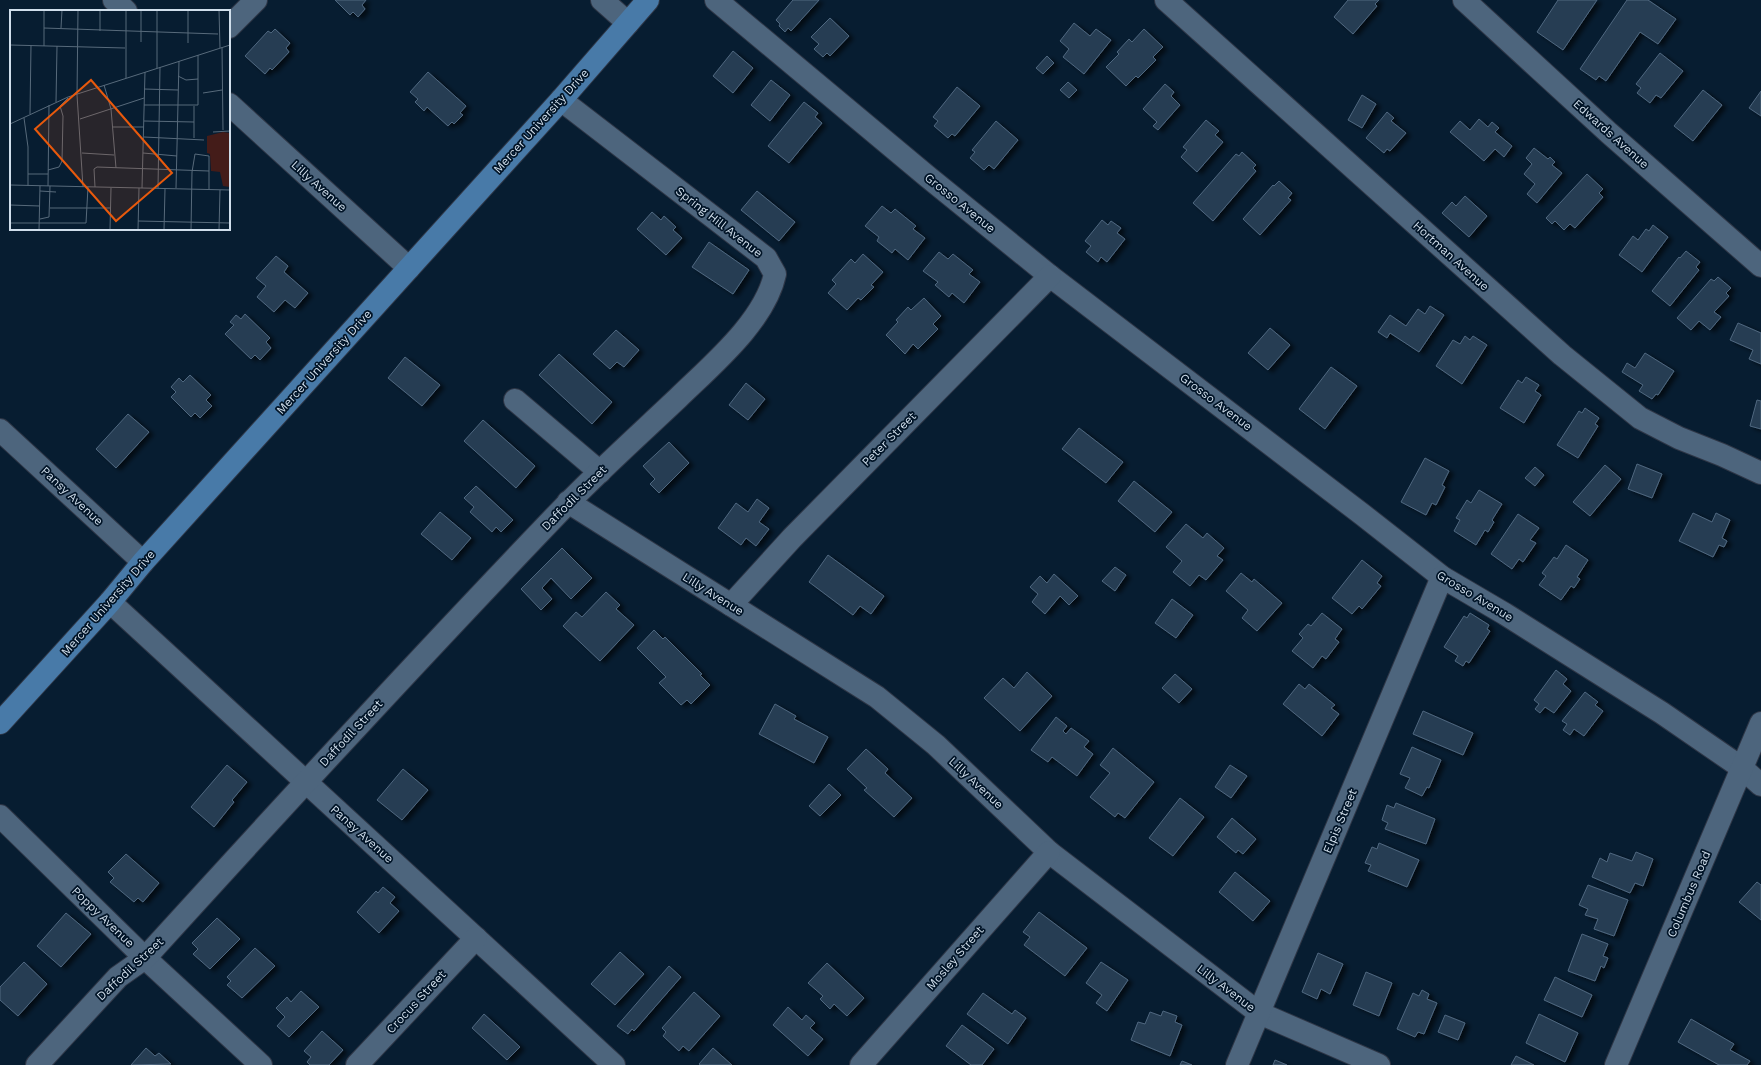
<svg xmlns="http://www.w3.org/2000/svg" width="1761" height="1065" font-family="'Work Sans',sans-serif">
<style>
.building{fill:#253c52;stroke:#506880;filter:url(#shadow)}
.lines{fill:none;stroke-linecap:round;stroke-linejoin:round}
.minor-casing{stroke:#2e3646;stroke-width:24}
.major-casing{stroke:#2e3646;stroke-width:24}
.minor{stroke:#4d657d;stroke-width:22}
.major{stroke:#487aa8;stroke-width:22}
.labels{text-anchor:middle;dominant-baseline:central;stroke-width:3.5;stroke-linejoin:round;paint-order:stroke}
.street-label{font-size:12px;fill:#d0deeb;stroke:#011427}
.inset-road{fill:none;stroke:#576a7b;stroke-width:1}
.view{fill:#e8590c;fill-opacity:0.15;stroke:#e8590c;stroke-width:2}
.inset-edge{fill:none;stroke:#d0deeb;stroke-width:2}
</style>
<defs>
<filter id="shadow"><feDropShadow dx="4.5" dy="2.5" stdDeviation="2" flood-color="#0009"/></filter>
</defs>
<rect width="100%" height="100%" fill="#071d31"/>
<!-- building -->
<g class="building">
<path d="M 335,0 L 366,0 L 362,5 L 365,9 L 358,17 L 353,12 L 350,15 Z"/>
<path d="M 793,0 L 819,0 L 791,31 L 788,28 L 785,32 L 779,26 L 780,24 L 776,20 Z"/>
<path d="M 1348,0 L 1379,0 L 1375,4 L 1377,6 L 1353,34 L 1334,17 Z"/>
<path d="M 1558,0 L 1597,0 L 1563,50 L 1537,32 Z"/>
<path d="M 1627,0 L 1648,0 L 1676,19 L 1658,44 L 1640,32 L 1606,81 L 1599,76 L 1596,80 L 1580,69 Z"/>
<path d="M 830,18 L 849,36 L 830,56 L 827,53 L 823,57 L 814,49 L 819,44 L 811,37 Z"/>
<path d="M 1074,23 L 1090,36 L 1096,29 L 1111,40 L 1084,74 L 1063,57 L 1069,49 L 1060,41 Z"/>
<path d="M 275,29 L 290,43 L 286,48 L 289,52 L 272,70 L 270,68 L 265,74 L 245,56 L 268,31 L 271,33 Z"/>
<path d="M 1144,29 L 1163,47 L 1153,57 L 1156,60 L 1138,78 L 1136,76 L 1126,86 L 1106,67 L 1119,54 L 1117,52 L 1129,39 L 1132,42 Z"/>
<path d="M 733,51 L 753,68 L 733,93 L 713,76 Z"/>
<path d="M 1660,53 L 1683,71 L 1661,98 L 1656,95 L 1650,103 L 1637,93 L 1641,88 L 1636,84 Z"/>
<path d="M 1047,56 L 1054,63 L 1043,74 L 1036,68 Z"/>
<path d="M 428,72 L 466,106 L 460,113 L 463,115 L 454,124 L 452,122 L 448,126 L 427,107 L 424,111 L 415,102 L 418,99 L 410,92 Z"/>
<path d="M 771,80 L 790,95 L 770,121 L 751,105 Z"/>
<path d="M 1068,82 L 1077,90 L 1069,98 L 1060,90 Z"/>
<path d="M 1165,84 L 1174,92 L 1171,96 L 1180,105 L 1158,130 L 1153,126 L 1157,122 L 1143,109 Z"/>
<path d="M 957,87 L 980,106 L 955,136 L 952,134 L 948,138 L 934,126 L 938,121 L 933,117 Z"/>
<path d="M 1703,90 L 1722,105 L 1693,141 L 1674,126 Z"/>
<path d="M 1761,91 L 1761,116 L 1749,108 Z"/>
<path d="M 1362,95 L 1376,104 L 1362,128 L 1348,120 Z"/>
<path d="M 804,102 L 818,113 L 815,117 L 822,123 L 789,163 L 768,146 Z"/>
<path d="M 1387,112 L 1394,118 L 1391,121 L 1406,133 L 1390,151 L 1387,149 L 1384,153 L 1366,138 Z"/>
<path d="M 1479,119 L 1488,127 L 1492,122 L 1499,128 L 1495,132 L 1512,146 L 1504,157 L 1495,149 L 1484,161 L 1450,132 L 1460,121 L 1470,130 Z"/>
<path d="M 1206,120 L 1219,131 L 1215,135 L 1223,142 L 1197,172 L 1181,157 L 1187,150 L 1183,147 Z"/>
<path d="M 996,121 L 1018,140 L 994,169 L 989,165 L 984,170 L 970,158 L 975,152 L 972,150 Z"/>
<path d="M 1534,148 L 1548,159 L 1550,157 L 1555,162 L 1552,165 L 1562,173 L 1537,203 L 1527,194 L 1535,184 L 1524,174 L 1532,164 L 1526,158 Z"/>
<path d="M 1242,152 L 1256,165 L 1253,168 L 1256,171 L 1213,221 L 1193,203 L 1236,154 L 1239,156 Z"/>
<path d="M 1587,174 L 1603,189 L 1599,193 L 1603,197 L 1575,228 L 1570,224 L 1564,230 L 1555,221 L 1552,224 L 1546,218 Z"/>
<path d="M 1279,181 L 1292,193 L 1288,198 L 1291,200 L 1260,235 L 1243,219 L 1273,185 L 1274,186 Z"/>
<path d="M 757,191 L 795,222 L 779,241 L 741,210 Z"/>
<path d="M 1465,196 L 1487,216 L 1469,237 L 1442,213 L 1452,202 L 1456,206 Z"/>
<path d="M 882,206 L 891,213 L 895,209 L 916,226 L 913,229 L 925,238 L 908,260 L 895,249 L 892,253 L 877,241 L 879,237 L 865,226 Z"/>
<path d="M 652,212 L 661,220 L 664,216 L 676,227 L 673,230 L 682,238 L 666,255 L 637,229 Z"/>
<path d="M 1102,220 L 1108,225 L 1111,221 L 1121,228 L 1117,233 L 1125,239 L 1107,262 L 1101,257 L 1098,262 L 1086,252 L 1091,246 L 1085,241 Z"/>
<path d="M 1653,225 L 1668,237 L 1642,272 L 1619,255 L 1633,236 L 1638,240 L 1646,229 L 1649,231 Z"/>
<path d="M 709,242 L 749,270 L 733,294 L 692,267 Z"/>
<path d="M 1686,251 L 1700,262 L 1696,267 L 1699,270 L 1670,306 L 1652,291 L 1679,257 L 1680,258 Z"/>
<path d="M 939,252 L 948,259 L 953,254 L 973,270 L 969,274 L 980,282 L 964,303 L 952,293 L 949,297 L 935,285 L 938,282 L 923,271 Z"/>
<path d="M 863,254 L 883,272 L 871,285 L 874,287 L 861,300 L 858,298 L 847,310 L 828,293 L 836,284 L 832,280 L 851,259 L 855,263 Z"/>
<path d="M 276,256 L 288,266 L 284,272 L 308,293 L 295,308 L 285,300 L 274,312 L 257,297 L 266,286 L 256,278 Z"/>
<path d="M 1718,277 L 1731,288 L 1726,293 L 1729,296 L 1714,312 L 1721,317 L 1710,330 L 1699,321 L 1691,330 L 1677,318 L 1711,279 L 1714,281 Z"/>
<path d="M 924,298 L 941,316 L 933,324 L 938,329 L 918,349 L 913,344 L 905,354 L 886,335 L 898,322 L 896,320 L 908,307 L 911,310 Z"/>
<path d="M 1430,306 L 1444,315 L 1419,352 L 1390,333 L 1387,338 L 1378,332 L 1390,315 L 1406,326 L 1418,309 L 1425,314 Z"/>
<path d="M 245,314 L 270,338 L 266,342 L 271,348 L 260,360 L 255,355 L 251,359 L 225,334 L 234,325 L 230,322 L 236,315 L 241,319 Z"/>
<path d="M 1738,323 L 1761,333 L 1761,364 L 1749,359 L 1753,350 L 1730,340 Z"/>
<path d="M 1270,328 L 1290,345 L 1268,370 L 1248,353 Z"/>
<path d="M 616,330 L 639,350 L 624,367 L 617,362 L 610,369 L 593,354 Z"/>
<path d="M 1465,336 L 1470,340 L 1473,336 L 1487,345 L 1462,384 L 1436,366 L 1453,340 L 1460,344 Z"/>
<path d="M 1645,353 L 1674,371 L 1658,395 L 1656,394 L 1652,399 L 1639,391 L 1643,385 L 1622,372 L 1627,363 L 1635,368 Z"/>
<path d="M 559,354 L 612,402 L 592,424 L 539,375 Z"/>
<path d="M 405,357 L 440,385 L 422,406 L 388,378 Z"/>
<path d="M 1331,367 L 1357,386 L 1325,429 L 1299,409 Z"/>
<path d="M 190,375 L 211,395 L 206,400 L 212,406 L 200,418 L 195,413 L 191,417 L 171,397 L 176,392 L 171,387 L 179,378 L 183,382 Z"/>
<path d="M 1526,377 L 1539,385 L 1535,391 L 1541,395 L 1524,423 L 1500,408 L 1518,380 L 1522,383 Z"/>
<path d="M 746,383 L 765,399 L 748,420 L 729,405 Z"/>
<path d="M 1757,400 L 1761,401 L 1761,429 L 1750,426 Z"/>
<path d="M 1585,408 L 1599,418 L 1595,424 L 1598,426 L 1578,458 L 1557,445 L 1579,411 L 1582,413 Z"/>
<path d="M 128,414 L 149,432 L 116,468 L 96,449 Z"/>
<path d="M 483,420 L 535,466 L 516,488 L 464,441 Z"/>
<path d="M 1079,428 L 1123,462 L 1106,483 L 1062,449 Z"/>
<path d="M 669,442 L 689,463 L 659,493 L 650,484 L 655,479 L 643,466 Z"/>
<path d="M 1425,458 L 1449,471 L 1442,485 L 1445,487 L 1436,505 L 1432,503 L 1426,515 L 1401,502 Z"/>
<path d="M 1637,464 L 1662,474 L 1652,498 L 1628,489 Z"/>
<path d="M 1605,465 L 1621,479 L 1590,516 L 1573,502 Z"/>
<path d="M 1535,467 L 1544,475 L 1535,486 L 1525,478 Z"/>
<path d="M 1134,481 L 1172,512 L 1155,532 L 1118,501 Z"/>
<path d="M 476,486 L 513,520 L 501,532 L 496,527 L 492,532 L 470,512 L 474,507 L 464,498 Z"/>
<path d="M 1479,490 L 1502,504 L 1492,520 L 1494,522 L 1488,532 L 1485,530 L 1476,545 L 1454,531 L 1460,520 L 1456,518 L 1467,500 L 1471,503 Z"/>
<path d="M 757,499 L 769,508 L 759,522 L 769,529 L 756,546 L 746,538 L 741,545 L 718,528 L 736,503 L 748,512 Z"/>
<path d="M 440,512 L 471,538 L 452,560 L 421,534 Z"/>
<path d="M 1693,513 L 1712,522 L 1716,513 L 1730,520 L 1722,538 L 1727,541 L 1724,547 L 1719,545 L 1713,557 L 1679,541 Z"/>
<path d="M 1518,514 L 1539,528 L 1530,540 L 1536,543 L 1523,562 L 1519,559 L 1512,569 L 1491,554 Z"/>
<path d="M 1186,524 L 1203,538 L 1207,533 L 1224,548 L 1217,556 L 1223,560 L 1206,580 L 1199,575 L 1190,586 L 1173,572 L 1182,561 L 1166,547 Z"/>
<path d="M 1566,545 L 1588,560 L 1577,577 L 1580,579 L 1574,588 L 1571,586 L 1561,600 L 1539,585 L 1546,576 L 1542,573 L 1554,557 L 1557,559 Z"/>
<path d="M 562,548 L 592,578 L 571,599 L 551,578 L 542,588 L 552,599 L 541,610 L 521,589 Z"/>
<path d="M 828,555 L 884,596 L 871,614 L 860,606 L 853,615 L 809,582 Z"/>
<path d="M 1362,560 L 1382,576 L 1377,583 L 1381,586 L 1362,609 L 1359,606 L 1352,614 L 1332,598 Z"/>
<path d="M 1115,567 L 1126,575 L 1115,591 L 1102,581 Z"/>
<path d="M 1241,573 L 1252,582 L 1254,579 L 1282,603 L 1257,631 L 1242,618 L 1248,610 L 1226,591 Z"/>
<path d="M 1054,574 L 1078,596 L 1069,605 L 1060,596 L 1045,614 L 1032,602 L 1038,594 L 1030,587 L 1040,576 L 1047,583 Z"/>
<path d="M 606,592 L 620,605 L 616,609 L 634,625 L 600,661 L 563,626 L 576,612 L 582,617 Z"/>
<path d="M 1172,599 L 1193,615 L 1176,638 L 1155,623 Z"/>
<path d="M 1322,613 L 1342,629 L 1335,639 L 1339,642 L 1326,659 L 1322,656 L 1313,668 L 1292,651 L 1303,638 L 1299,634 L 1308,624 L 1311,626 Z"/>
<path d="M 1470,613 L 1489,625 L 1487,629 L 1490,631 L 1469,663 L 1466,661 L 1463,666 L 1455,661 L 1458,656 L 1444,647 L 1464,616 L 1467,618 Z"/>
<path d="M 654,630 L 663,639 L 665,637 L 702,674 L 700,675 L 710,685 L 691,704 L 687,700 L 681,705 L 659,683 L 666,677 L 637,648 Z"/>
<path d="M 1556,670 L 1567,679 L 1563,684 L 1571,691 L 1554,713 L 1545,707 L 1540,713 L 1535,709 L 1539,704 L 1534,700 Z"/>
<path d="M 1027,672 L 1052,696 L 1020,731 L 984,698 L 1003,678 L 1014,688 Z"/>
<path d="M 1175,674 L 1192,689 L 1179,703 L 1162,688 Z"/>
<path d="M 1299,684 L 1305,689 L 1309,684 L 1335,705 L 1331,708 L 1339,714 L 1322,736 L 1283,704 Z"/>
<path d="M 1585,692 L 1598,702 L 1595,705 L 1603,711 L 1584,736 L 1574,729 L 1570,735 L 1563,730 L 1567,724 L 1562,721 Z"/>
<path d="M 775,704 L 796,716 L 794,719 L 828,737 L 814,763 L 759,734 Z"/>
<path d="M 1423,711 L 1473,733 L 1463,755 L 1413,734 Z"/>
<path d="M 1056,717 L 1067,726 L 1063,731 L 1066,734 L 1071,728 L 1089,741 L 1084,747 L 1093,754 L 1077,776 L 1052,757 L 1048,762 L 1031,750 Z"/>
<path d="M 1412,747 L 1441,760 L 1429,788 L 1427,787 L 1422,796 L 1405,788 L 1410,778 L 1400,774 Z"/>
<path d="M 1113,748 L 1154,782 L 1125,818 L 1118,813 L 1115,817 L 1090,797 L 1110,773 L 1100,765 Z"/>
<path d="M 866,749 L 888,769 L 885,773 L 912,798 L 894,817 L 864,790 L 867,788 L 847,769 Z"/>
<path d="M 227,765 L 247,782 L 232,800 L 234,802 L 214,827 L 191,807 Z"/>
<path d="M 1230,765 L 1247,776 L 1231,798 L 1215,787 Z"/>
<path d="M 403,769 L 428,790 L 402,820 L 377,800 Z"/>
<path d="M 829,784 L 841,795 L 820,816 L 809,806 Z"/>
<path d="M 1180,798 L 1204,817 L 1173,856 L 1149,838 Z"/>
<path d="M 1396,803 L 1435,819 L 1426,844 L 1385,829 L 1388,823 L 1382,820 L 1387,805 L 1394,808 Z"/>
<path d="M 1232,818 L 1256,839 L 1243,854 L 1238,850 L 1236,853 L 1217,837 Z"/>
<path d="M 1379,843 L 1419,860 L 1407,887 L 1368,871 L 1371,865 L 1365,863 L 1372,847 L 1377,849 Z"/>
<path d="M 1636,852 L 1653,859 L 1643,886 L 1635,883 L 1630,893 L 1592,877 L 1600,858 L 1607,862 L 1610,853 L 1632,861 Z"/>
<path d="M 126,854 L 159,883 L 143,902 L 138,898 L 134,902 L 110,882 L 114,878 L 108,872 Z"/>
<path d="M 1235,872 L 1270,901 L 1253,921 L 1219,892 Z"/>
<path d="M 1757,882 L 1761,885 L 1761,920 L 1739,902 Z"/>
<path d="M 1588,885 L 1628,900 L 1614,936 L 1594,929 L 1598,919 L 1585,915 L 1588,909 L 1579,905 Z"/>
<path d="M 383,887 L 395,897 L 390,903 L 399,911 L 379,933 L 357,912 L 376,891 L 378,893 Z"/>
<path d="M 1039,912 L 1087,948 L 1065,976 L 1024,945 L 1030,937 L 1023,932 Z"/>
<path d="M 66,913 L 91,934 L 61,967 L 37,946 Z"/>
<path d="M 217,918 L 240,939 L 210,969 L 193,954 L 198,949 L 192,943 Z"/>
<path d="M 1582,934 L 1608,944 L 1603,956 L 1608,958 L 1604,968 L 1601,966 L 1595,981 L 1568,971 Z"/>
<path d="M 255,948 L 275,966 L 242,998 L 227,985 L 231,981 L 227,977 Z"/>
<path d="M 620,952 L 644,974 L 615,1005 L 591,984 Z"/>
<path d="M 1318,953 L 1343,964 L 1330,994 L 1321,989 L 1317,999 L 1302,992 Z"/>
<path d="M 24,962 L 47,984 L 18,1016 L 0,1000 L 0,987 Z"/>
<path d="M 1101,962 L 1128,980 L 1107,1011 L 1096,1003 L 1102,995 L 1086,983 Z"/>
<path d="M 827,963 L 864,998 L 847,1016 L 834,1004 L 830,1009 L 820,999 L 823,996 L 808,983 Z"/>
<path d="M 669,966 L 681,977 L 634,1031 L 632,1029 L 628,1034 L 617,1026 Z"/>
<path d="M 1366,972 L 1392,983 L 1379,1016 L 1353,1005 Z"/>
<path d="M 1555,977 L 1592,995 L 1582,1017 L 1544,1000 Z"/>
<path d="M 1422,990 L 1429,994 L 1427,999 L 1437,1003 L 1424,1034 L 1418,1032 L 1415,1037 L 1397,1029 L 1413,993 L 1419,996 Z"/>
<path d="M 301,991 L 319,1007 L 289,1037 L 277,1026 L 285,1017 L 276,1008 L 287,997 L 291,1002 Z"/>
<path d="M 694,992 L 720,1016 L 689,1051 L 683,1046 L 679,1051 L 663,1036 L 666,1032 L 662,1028 Z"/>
<path d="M 983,993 L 1012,1014 L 1015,1010 L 1026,1018 L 1008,1044 L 967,1014 Z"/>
<path d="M 788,1007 L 802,1020 L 806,1015 L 815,1023 L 810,1028 L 823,1039 L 808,1056 L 773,1025 Z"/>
<path d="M 1163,1011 L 1177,1016 L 1175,1022 L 1182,1025 L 1170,1056 L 1131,1040 L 1138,1022 L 1145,1024 L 1150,1012 L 1161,1016 Z"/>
<path d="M 484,1014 L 520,1047 L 507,1060 L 472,1028 Z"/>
<path d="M 1539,1014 L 1578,1033 L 1565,1062 L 1526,1043 Z"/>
<path d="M 1445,1015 L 1465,1023 L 1458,1040 L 1438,1032 Z"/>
<path d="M 1691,1019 L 1734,1044 L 1730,1050 L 1750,1061 L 1747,1065 L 1719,1065 L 1678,1042 Z"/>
<path d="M 962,1025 L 994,1049 L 982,1065 L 971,1065 L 946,1046 Z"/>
<path d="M 322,1031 L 343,1050 L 329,1065 L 310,1065 L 307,1062 L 311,1057 L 304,1051 Z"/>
<path d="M 146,1048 L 155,1056 L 159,1053 L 171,1064 L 131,1065 Z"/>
<path d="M 713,1048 L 732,1065 L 700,1065 L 699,1064 Z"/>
<path d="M 1516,1056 L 1534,1065 L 1511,1065 Z"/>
<path d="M 1275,1060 L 1287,1065 L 1273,1065 Z"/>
<path d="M 1182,1061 L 1192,1065 L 1180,1065 Z"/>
</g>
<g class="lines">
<!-- minor casing -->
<g class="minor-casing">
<g id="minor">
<path d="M 114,0 L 126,11"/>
<path d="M 602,0 L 628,23"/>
<path d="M 716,0 L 928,177 L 1050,276 L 1363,515 L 1442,577 L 1505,614 L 1662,713 L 1742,768 L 1761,785"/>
<path d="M 1166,0 L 1562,355 L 1640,418 L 1679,438 L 1722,455 L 1761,473"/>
<path d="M 1464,0 L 1609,133 L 1761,266"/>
<path d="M 229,27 L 256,0"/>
<path d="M 229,104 L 409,268"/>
<path d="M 515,400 L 600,472"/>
<path d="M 0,430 L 143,562"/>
<path d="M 568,502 L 877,697 L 936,745 L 1049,852 L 1259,1013 L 1379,1065"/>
<path d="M 110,602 L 614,1065"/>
<path d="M 731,605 L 792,538 L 1050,276"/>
<path d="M 0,816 L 145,958 L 261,1065"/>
<path d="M 37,1065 L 118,977 L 145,958 C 284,805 423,654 566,505 C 602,468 641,433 678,398 C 712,365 765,321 775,274 L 766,258 L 561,100"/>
<path d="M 357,1065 L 476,938"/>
<path d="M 861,1065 L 1049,852"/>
<path d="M 1237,1065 L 1442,577"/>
<path d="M 1616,1065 L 1761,723"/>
</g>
</g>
<!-- major casing -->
<g class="major-casing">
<path id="major" d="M 0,723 L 110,602 L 143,562 L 561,100 L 648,0"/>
</g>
<!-- minor -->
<use href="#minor" class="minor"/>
<!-- major -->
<use href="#major" class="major"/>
</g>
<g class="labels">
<!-- street labels -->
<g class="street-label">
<text transform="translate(541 121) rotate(-48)">Mercer University Drive</text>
<text transform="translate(1611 134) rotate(42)">Edwards Avenue</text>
<text transform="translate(319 186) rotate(42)">Lilly Avenue</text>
<text transform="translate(960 203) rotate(39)">Grosso Avenue</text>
<text transform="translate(719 222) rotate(38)">Spring Hill Avenue</text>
<text transform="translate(1451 256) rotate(42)">Hortman Avenue</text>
<text transform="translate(324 362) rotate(-48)">Mercer University Drive</text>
<text transform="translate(1216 402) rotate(37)">Grosso Avenue</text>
<text transform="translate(889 439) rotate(-45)">Peter Street</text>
<text transform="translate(72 496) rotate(43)">Pansy Avenue</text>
<text transform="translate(574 498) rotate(-45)">Daffodil Street</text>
<text transform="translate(713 594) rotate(32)">Lilly Avenue</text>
<text transform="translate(1475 596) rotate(31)">Grosso Avenue</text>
<text transform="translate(108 603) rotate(-49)">Mercer University Drive</text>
<text transform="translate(351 733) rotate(-47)">Daffodil Street</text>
<text transform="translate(976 783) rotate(43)">Lilly Avenue</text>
<text transform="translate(1340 821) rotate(-67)">Elpis Street</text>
<text transform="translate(362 834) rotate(42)">Pansy Avenue</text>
<text transform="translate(1689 894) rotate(-67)">Columbus Road</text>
<text transform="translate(103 917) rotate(44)">Poppy Avenue</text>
<text transform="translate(955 958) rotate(-49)">Mosley Street</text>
<text transform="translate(130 969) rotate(-43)">Daffodil Street</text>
<text transform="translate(1226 988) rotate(37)">Lilly Avenue</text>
<text transform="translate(416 1002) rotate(-47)">Crocus Street</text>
</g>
</g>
<!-- overview -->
<g transform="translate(10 10)">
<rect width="220" height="220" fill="#071d31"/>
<path d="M 213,122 L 220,123 L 220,177 L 213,176 L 210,162 L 201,161 L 200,144 L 197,143 L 197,126 Z" fill="#441c19"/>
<path class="inset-road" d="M 34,0 L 34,36M 68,0 L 67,85 L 73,177M 116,0 L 116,68M 209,0 L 210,38M 34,18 L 208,24M 51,18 L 52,0M 90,21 L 90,0M 131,32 L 131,0M 178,33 L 178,0M 0,35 L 115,38M 212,37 L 213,120M 147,58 L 147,0M 168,66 L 176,70 L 188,69M 94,75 L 101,99 L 106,158M 134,79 L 168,80M 193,83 L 212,80M 46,92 L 47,36M 134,95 L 188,95 L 188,45M 20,104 L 21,35M 14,108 L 18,137 L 18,176M 70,109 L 134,88M 134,111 L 184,112M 0,114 L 58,87 L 220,35M 103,117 L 134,117M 203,122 L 220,121M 134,127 L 194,130M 184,128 L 184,96M 72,143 L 104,145M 133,143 L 167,146M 38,160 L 49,157 L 52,151 L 53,106 L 50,96 L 58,88M 18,164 L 38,164M 0,175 L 220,180M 38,176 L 39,95M 85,177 L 84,159 L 87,157 L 199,161M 132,178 L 135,62M 148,178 L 150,57M 166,178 L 169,51M 30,181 L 46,182M 0,195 L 30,196M 40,198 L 101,198M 30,209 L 39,207 L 40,176M 128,211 L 220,213M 0,213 L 76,213 L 78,177M 29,220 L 30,176M 100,220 L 101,178M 128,220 L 129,178M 154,220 L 155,179M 181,220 L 182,162 L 185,144 L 199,146 L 199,179M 209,220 L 210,180"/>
<path class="view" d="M 81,70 L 162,163 L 106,211 L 25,119 Z"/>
<rect width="220" height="220" class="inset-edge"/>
</g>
</svg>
